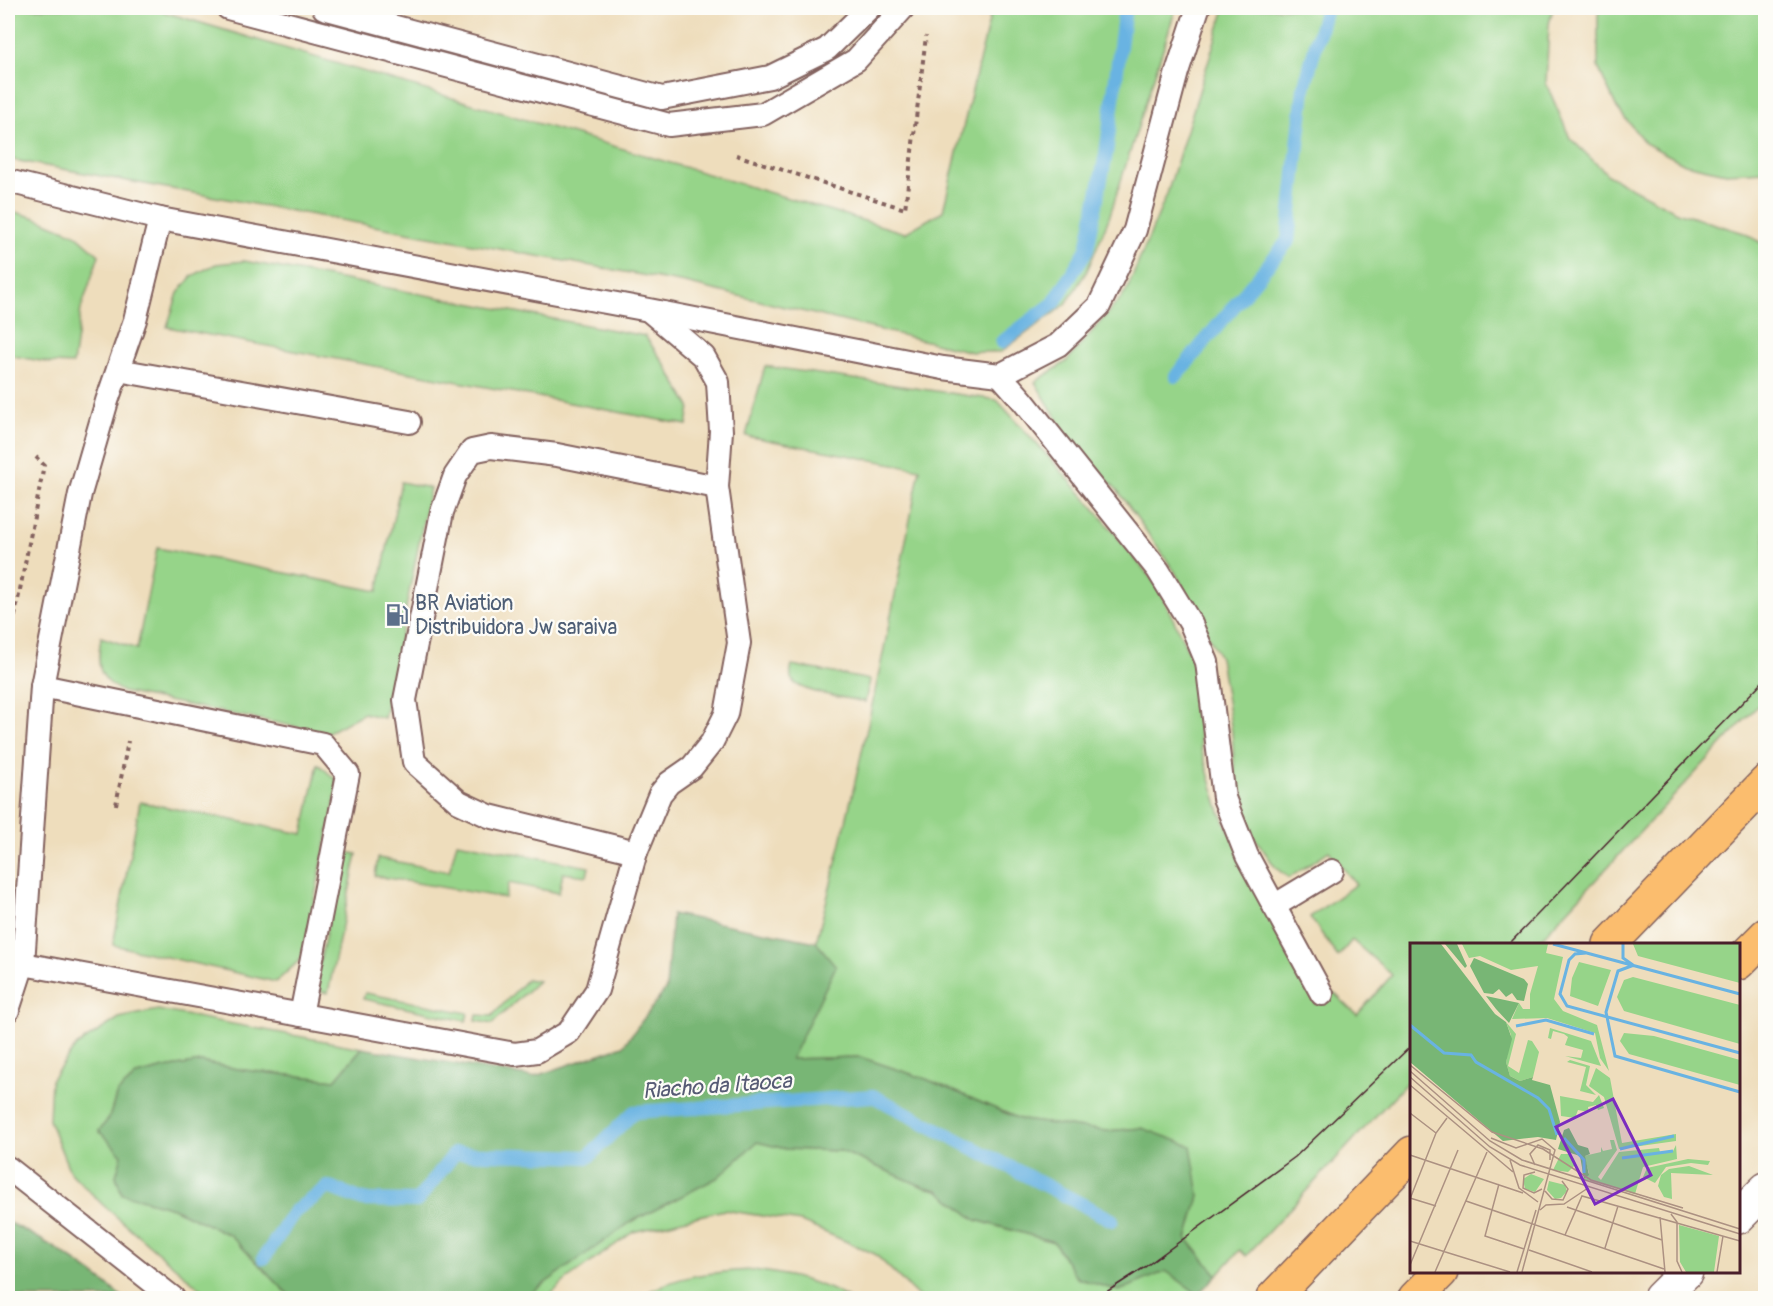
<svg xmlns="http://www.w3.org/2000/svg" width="1773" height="1306" font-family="Pangolin,sans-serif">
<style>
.green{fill:#96d489;stroke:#707a5a;stroke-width:1.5}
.forest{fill:#78b675;stroke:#616a50;stroke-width:1.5}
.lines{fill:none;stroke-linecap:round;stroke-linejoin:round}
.stream{stroke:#69b3e2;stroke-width:14}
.lane-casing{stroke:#83625e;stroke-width:26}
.street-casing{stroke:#83625e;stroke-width:36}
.primary-casing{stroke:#83625e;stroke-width:36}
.path{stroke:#83625e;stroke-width:4;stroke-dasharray:4.5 4.5;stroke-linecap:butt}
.lane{stroke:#fff;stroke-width:22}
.street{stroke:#fff;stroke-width:33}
.primary{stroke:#fbbd6e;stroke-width:33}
.tram{stroke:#4a1f2b;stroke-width:1.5}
.labels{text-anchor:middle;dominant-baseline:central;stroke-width:4.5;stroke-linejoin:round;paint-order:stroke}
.service-label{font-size:21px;fill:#4e5e75;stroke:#fdfcf7;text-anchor:start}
.water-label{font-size:22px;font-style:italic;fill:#565a74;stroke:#fdfcf7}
.inset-river{fill:none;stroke:#69b3e2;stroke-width:3}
.inset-road{fill:none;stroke:#ac9182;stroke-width:1.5}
.view{fill:#7b2cbf;fill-opacity:0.15;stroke:#7b2cbf;stroke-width:3}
.inset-edge{fill:none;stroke:#4a1f2b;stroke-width:3}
</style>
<rect width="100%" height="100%" fill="#fdfcf7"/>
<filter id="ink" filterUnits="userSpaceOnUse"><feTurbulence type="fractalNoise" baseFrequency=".0167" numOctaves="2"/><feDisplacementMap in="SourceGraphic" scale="12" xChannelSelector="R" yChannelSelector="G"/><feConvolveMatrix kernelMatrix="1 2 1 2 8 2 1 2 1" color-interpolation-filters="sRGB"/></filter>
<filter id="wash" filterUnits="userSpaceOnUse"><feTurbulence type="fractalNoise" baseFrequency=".008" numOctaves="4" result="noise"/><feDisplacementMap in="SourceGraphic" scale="24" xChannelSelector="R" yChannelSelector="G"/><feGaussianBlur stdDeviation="1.35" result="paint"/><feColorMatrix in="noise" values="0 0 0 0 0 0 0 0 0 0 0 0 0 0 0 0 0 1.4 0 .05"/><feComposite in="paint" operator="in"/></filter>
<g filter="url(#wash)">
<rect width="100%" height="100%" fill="#eeddbc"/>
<!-- green -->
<g class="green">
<path d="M 8,8 L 151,8 L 905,233 L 943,211 L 992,8 L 1176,8 L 1109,218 L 1087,271 L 1066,304 L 1001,352 L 972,352 L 685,283 L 8,159 Z"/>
<path d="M 1225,8 L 1553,8 L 1549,24 L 1546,83 L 1570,138 L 1609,176 L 1679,213 L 1744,233 L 1765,245 L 1765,698 L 1536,944 L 1412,944 L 1411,1078 L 1246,1256 L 1240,1250 L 1217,1275 L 1187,1239 L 1199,1196 L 1142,1128 L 1106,1131 L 1022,1120 L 926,1079 L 860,1057 L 790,1059 L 835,967 L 816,942 C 857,786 889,628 920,469 L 746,436 L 765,366 L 997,400 L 1090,503 L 1158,587 L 1193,661 L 1201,749 L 1220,812 L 1316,1004 L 1334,993 L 1357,1015 L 1392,975 L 1352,940 L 1338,957 L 1310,917 L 1356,884 L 1329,851 L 1289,878 L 1276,868 L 1252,834 L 1236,789 L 1232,732 L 1220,658 L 1175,572 L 1118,491 L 1069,439 L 1035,382 L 1066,362 L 1126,292 L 1167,194 Z"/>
<path d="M 1600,8 L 1765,8 L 1765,171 L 1726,173 L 1685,164 L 1645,143 L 1617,108 L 1598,67 L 1598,15 Z"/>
<path d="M 8,210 L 36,218 L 75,234 L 99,255 L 81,309 L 73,364 L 51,363 L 8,355 L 8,327 L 10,317 L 8,316 Z"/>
<path d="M 244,261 L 645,336 L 666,366 L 690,407 L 687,425 L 167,327 L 178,293 L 192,276 L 216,264 Z"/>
<path d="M 401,482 L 430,488 L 384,718 L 364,713 L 327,733 L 123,692 C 96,678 97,664 101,637 L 137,649 L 157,548 L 378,591 Z"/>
<path d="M 792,665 L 870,680 L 865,702 C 849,698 800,693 792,680 C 789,675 791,670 792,665 Z"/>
<path d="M 318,764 L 339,782 L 302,958 L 276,982 L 113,945 L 140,802 L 303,834 Z"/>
<path d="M 457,842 L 589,867 L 587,876 L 563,873 L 559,893 L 509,883 L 505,898 L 375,876 L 378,858 L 449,872 Z"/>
<path d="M 343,852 L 357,854 L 328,993 L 314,990 Z"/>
<path d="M 527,979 L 538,981 L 492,1024 L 476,1021 L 477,1015 L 492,1016 Z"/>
<path d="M 365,993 L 468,1013 L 466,1021 L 363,999 Z"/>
<path d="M 158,1010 L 362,1048 L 335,1080 L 243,1070 L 201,1062 L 165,1068 L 137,1075 L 117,1093 L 109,1118 L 99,1131 L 123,1155 L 116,1176 L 122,1194 L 173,1208 L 230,1235 L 292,1298 L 211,1298 L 103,1205 L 70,1172 L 49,1120 L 51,1080 L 76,1046 L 119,1018 Z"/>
<path d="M 757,1142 L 786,1149 L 841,1151 L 924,1187 L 938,1190 L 976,1220 L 1054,1242 L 1077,1278 L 1119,1291 L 1166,1271 L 1198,1294 L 1194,1298 L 920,1298 L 875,1254 L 801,1222 L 724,1210 L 633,1232 L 565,1281 L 547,1298 L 524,1298 L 631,1222 L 717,1178 Z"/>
<path d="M 753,1270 C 787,1274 819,1281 848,1298 L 638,1298 C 673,1275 712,1272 753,1270 Z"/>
</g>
<!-- forest -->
<g class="forest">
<path d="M 672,914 L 816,942 L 836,966 L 791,1059 L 860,1057 L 926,1079 L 1022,1120 L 1106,1131 L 1142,1128 L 1191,1146 L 1199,1196 L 1187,1239 L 1217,1275 L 1198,1294 L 1166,1271 L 1119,1291 L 1077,1278 L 1054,1242 L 976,1220 L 938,1190 L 924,1187 L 841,1151 L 786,1149 L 757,1142 L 717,1178 L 631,1222 L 524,1298 L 292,1298 L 230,1235 L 173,1208 L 122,1194 L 116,1176 L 122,1155 L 99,1131 L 109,1118 L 117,1093 L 137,1075 L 165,1068 L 201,1062 L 243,1070 L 335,1080 L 362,1048 L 533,1077 L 623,1046 L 666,989 Z"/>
<path d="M 8,1222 C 46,1240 91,1270 123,1298 L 8,1298 Z"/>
</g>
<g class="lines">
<!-- stream -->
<g class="stream">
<path d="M 1002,342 L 1054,303 L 1087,249 L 1106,154 L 1125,8"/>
<path d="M 1176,376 L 1288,241 L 1304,88 L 1326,8"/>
<path d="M 264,1258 L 294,1212 L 328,1187 L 363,1200 L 417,1201 L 455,1153 L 588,1157 L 634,1112 L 873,1096 L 1112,1220"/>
</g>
</g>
</g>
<g filter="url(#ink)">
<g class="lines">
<!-- lane casing -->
<g class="lane-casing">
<g id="lane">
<path d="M 228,8 L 669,125 L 763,114 L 856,60 L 903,8"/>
<path d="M 324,8 L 662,98 L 770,77 L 827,49 L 869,8"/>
<path d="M 8,181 L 160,219 L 649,310 L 943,368 L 1000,375 L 1058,345 L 1099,306 L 1135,230 L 1177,72 L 1198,8"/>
<path d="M 118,370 L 409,422"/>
<path d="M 1000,375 L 1023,401 L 1158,570 L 1191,624 L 1207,662 L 1224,798 L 1247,856 L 1322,994"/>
<path d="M 42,686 L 323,744 L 348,774 L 301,1015"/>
<path d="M 636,852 L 489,816 L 459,802 L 414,762 L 405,700 L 442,512 L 455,476 L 472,451 L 491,447 L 557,455 L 717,487"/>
<path d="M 1274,906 L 1332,871"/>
<path d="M 23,964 L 515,1054 L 537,1051 L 569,1032 L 597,990 L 636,852 L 660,794 L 669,783 L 692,767 L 712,742 L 726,714 L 739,643 L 717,487 L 721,431 L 718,382 L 704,357 L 651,312"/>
<path d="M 8,1010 L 23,964 L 42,686 L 80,494 L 107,401 L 135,320 L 160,219"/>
<path d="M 8,1168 L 173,1298"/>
</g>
</g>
<!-- street casing -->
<g class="street-casing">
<g id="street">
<path d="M 1738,1217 L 1766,1189"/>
<path d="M 1660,1298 L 1686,1272"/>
</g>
</g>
<!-- primary casing -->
<g class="primary-casing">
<g id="primary">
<path d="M 1610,944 L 1766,782"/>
<path d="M 1738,963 L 1766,935"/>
<path d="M 1273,1298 L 1412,1153"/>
<path d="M 1415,1298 L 1441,1272"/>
</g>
</g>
<!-- path -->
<g class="path">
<path d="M 180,8 L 194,12"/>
<path d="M 736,155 L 905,209 L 926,36"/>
<path d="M 8,652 L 44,465 L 36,457"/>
<path d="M 116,805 L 128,741"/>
</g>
<!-- lane -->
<use href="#lane" class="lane"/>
<!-- street -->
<use href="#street" class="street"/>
<!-- primary -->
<use href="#primary" class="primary"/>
<!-- tram -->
<g class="tram">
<path d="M 1509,944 L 1766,678"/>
<path d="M 1097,1298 L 1145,1267 L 1295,1157 L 1412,1045"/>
</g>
</g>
</g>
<!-- icons -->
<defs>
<g id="fuel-bare" transform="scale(1.8)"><path d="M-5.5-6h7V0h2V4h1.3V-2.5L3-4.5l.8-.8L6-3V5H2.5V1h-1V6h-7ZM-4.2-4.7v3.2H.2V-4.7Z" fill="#5c6f8a" stroke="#fdfcf7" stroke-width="2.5" paint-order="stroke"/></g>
</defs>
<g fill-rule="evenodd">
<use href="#fuel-bare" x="397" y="615"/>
</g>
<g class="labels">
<!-- service labels -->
<g class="service-label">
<text x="415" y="603">BR Aviation<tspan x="415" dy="24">Distribuidora Jw saraiva</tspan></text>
</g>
<!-- water labels -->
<g class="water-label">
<text transform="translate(717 1086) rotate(-4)">Riacho da Itaoca</text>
</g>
</g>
<!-- overview -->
<g transform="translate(1410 943)">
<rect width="330" height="330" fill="#eeddbc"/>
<path d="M 52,1 L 138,1 L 136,10 L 153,14 L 144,56 L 153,68 L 187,82 L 199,128 L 190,115 L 185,90 L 137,75 L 102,76 L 109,60 L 113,66 L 120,66 L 120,51 L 128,23 L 101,27 L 70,13 L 59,15 ZM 223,1 L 330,1 L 330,40 L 228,13 ZM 169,19 L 201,27 L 188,63 L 160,53 L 162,35 ZM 223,34 L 330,62 L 330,101 L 214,68 L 207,54 L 214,37 ZM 96,79 L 106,91 L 98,123 L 109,130 L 118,97 L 122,98 L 129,109 L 123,134 L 110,138 L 100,133 L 96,119 L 101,92 ZM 140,85 L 181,98 L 191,123 L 155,113 L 171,115 L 173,107 L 155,102 L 158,94 L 154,91 L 143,88 L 141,96 L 138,95 ZM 214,90 L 244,93 L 330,117 L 330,142 L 219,111 L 210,98 ZM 160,117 L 180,123 L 176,142 L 186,152 L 170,148 L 176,124 L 157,119 ZM 186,125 L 200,135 L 212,200 L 266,191 L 266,198 L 209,206 L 194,154 L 179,143 ZM 189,152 L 194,165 L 188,167 L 186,162 L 178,164 L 179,169 L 168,167 L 165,175 L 151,173 L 150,153 L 183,159 ZM 200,197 L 204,197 L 207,207 L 188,234 L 191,237 L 209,209 L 249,205 L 250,209 L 263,208 L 266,202 L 267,216 L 233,224 L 225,251 L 174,236 L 179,230 L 174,213 L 191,209 L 191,204 L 193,208 L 202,206 ZM 151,211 L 159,211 L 164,216 L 165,222 L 158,229 L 143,227 ZM 278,216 L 300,218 L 298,222 L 281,220 L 256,224 L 245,240 L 233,234 L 237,225 ZM 279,223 L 303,232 L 261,230 L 262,256 L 254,254 L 248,243 L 251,232 L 259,226 ZM 121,231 L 134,236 L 125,249 L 115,246 L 113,236 ZM 139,238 L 155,242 L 157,248 L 151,255 L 145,256 L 137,247 ZM 269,282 L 309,293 L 304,329 L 276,329 L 270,319 Z" fill="#96d489"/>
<path d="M 0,1 L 31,1 L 85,71 L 96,79 L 102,96 L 96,119 L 100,133 L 110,138 L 123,134 L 122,137 L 140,142 L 150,179 L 146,197 L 128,194 L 93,198 L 0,119 ZM 35,1 L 47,1 L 57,23 L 55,25 ZM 64,15 L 114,36 L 118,41 L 114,58 L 107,57 L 102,50 L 96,54 L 89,46 L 83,51 L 74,50 L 60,23 ZM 76,53 L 109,60 L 99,80 L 86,66 ZM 159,185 L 168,202 L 178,205 L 180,211 L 175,213 L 179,232 L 174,236 L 170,213 L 148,206 L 154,187 Z" fill="#78b675"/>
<path class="inset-river" d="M 143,1 L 330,51M 213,1 L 213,15 L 223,22M 176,10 L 165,11 L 159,17 L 150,51 L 157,63 L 330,110M 224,22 L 208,28 L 196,69 L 205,113 L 330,149M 0,82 L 34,110 L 61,112 L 66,119 L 128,155 L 139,166 L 147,192M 106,83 L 136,77 L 184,91M 154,195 L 174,217 L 174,230M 210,206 L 264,193M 212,215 L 263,208"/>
<path class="inset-road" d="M 0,122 L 82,189 L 133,206 L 181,237 L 273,265M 0,128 L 80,198 L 112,217 L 330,286M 0,134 L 80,204 L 110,222 L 330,291M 0,142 L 103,229M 0,170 L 26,190M 81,195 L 106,205 L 132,196 L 145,207 L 112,329M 0,212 L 113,250M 100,217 L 109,245 L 128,259M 125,222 L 120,211 L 128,202 L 140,207 L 140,217M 125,229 L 114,232 L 113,245 L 124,250 L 132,246M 89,241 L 75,293 L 114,306M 135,248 L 142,256 L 153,257 L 158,246 L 152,238M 0,255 L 26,263M 0,256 L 26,190 L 37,175M 56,258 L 254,326M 157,264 L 252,297M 130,267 L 136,262 L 154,261 L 178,245M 261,271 L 267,279 L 267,318 L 272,329M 250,274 L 255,329M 155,292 L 172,253 L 330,298M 0,298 L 100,329M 195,305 L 208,263M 119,307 L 182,329M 0,322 L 48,207M 25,329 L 77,209M 107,329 L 126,267M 307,329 L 313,293"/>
<path class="view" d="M 203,156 L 241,232 L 185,261 L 146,184 Z"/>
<rect width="330" height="330" class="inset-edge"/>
</g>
<!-- margin -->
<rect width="1773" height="1306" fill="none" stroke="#fdfcf7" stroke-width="30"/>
</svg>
